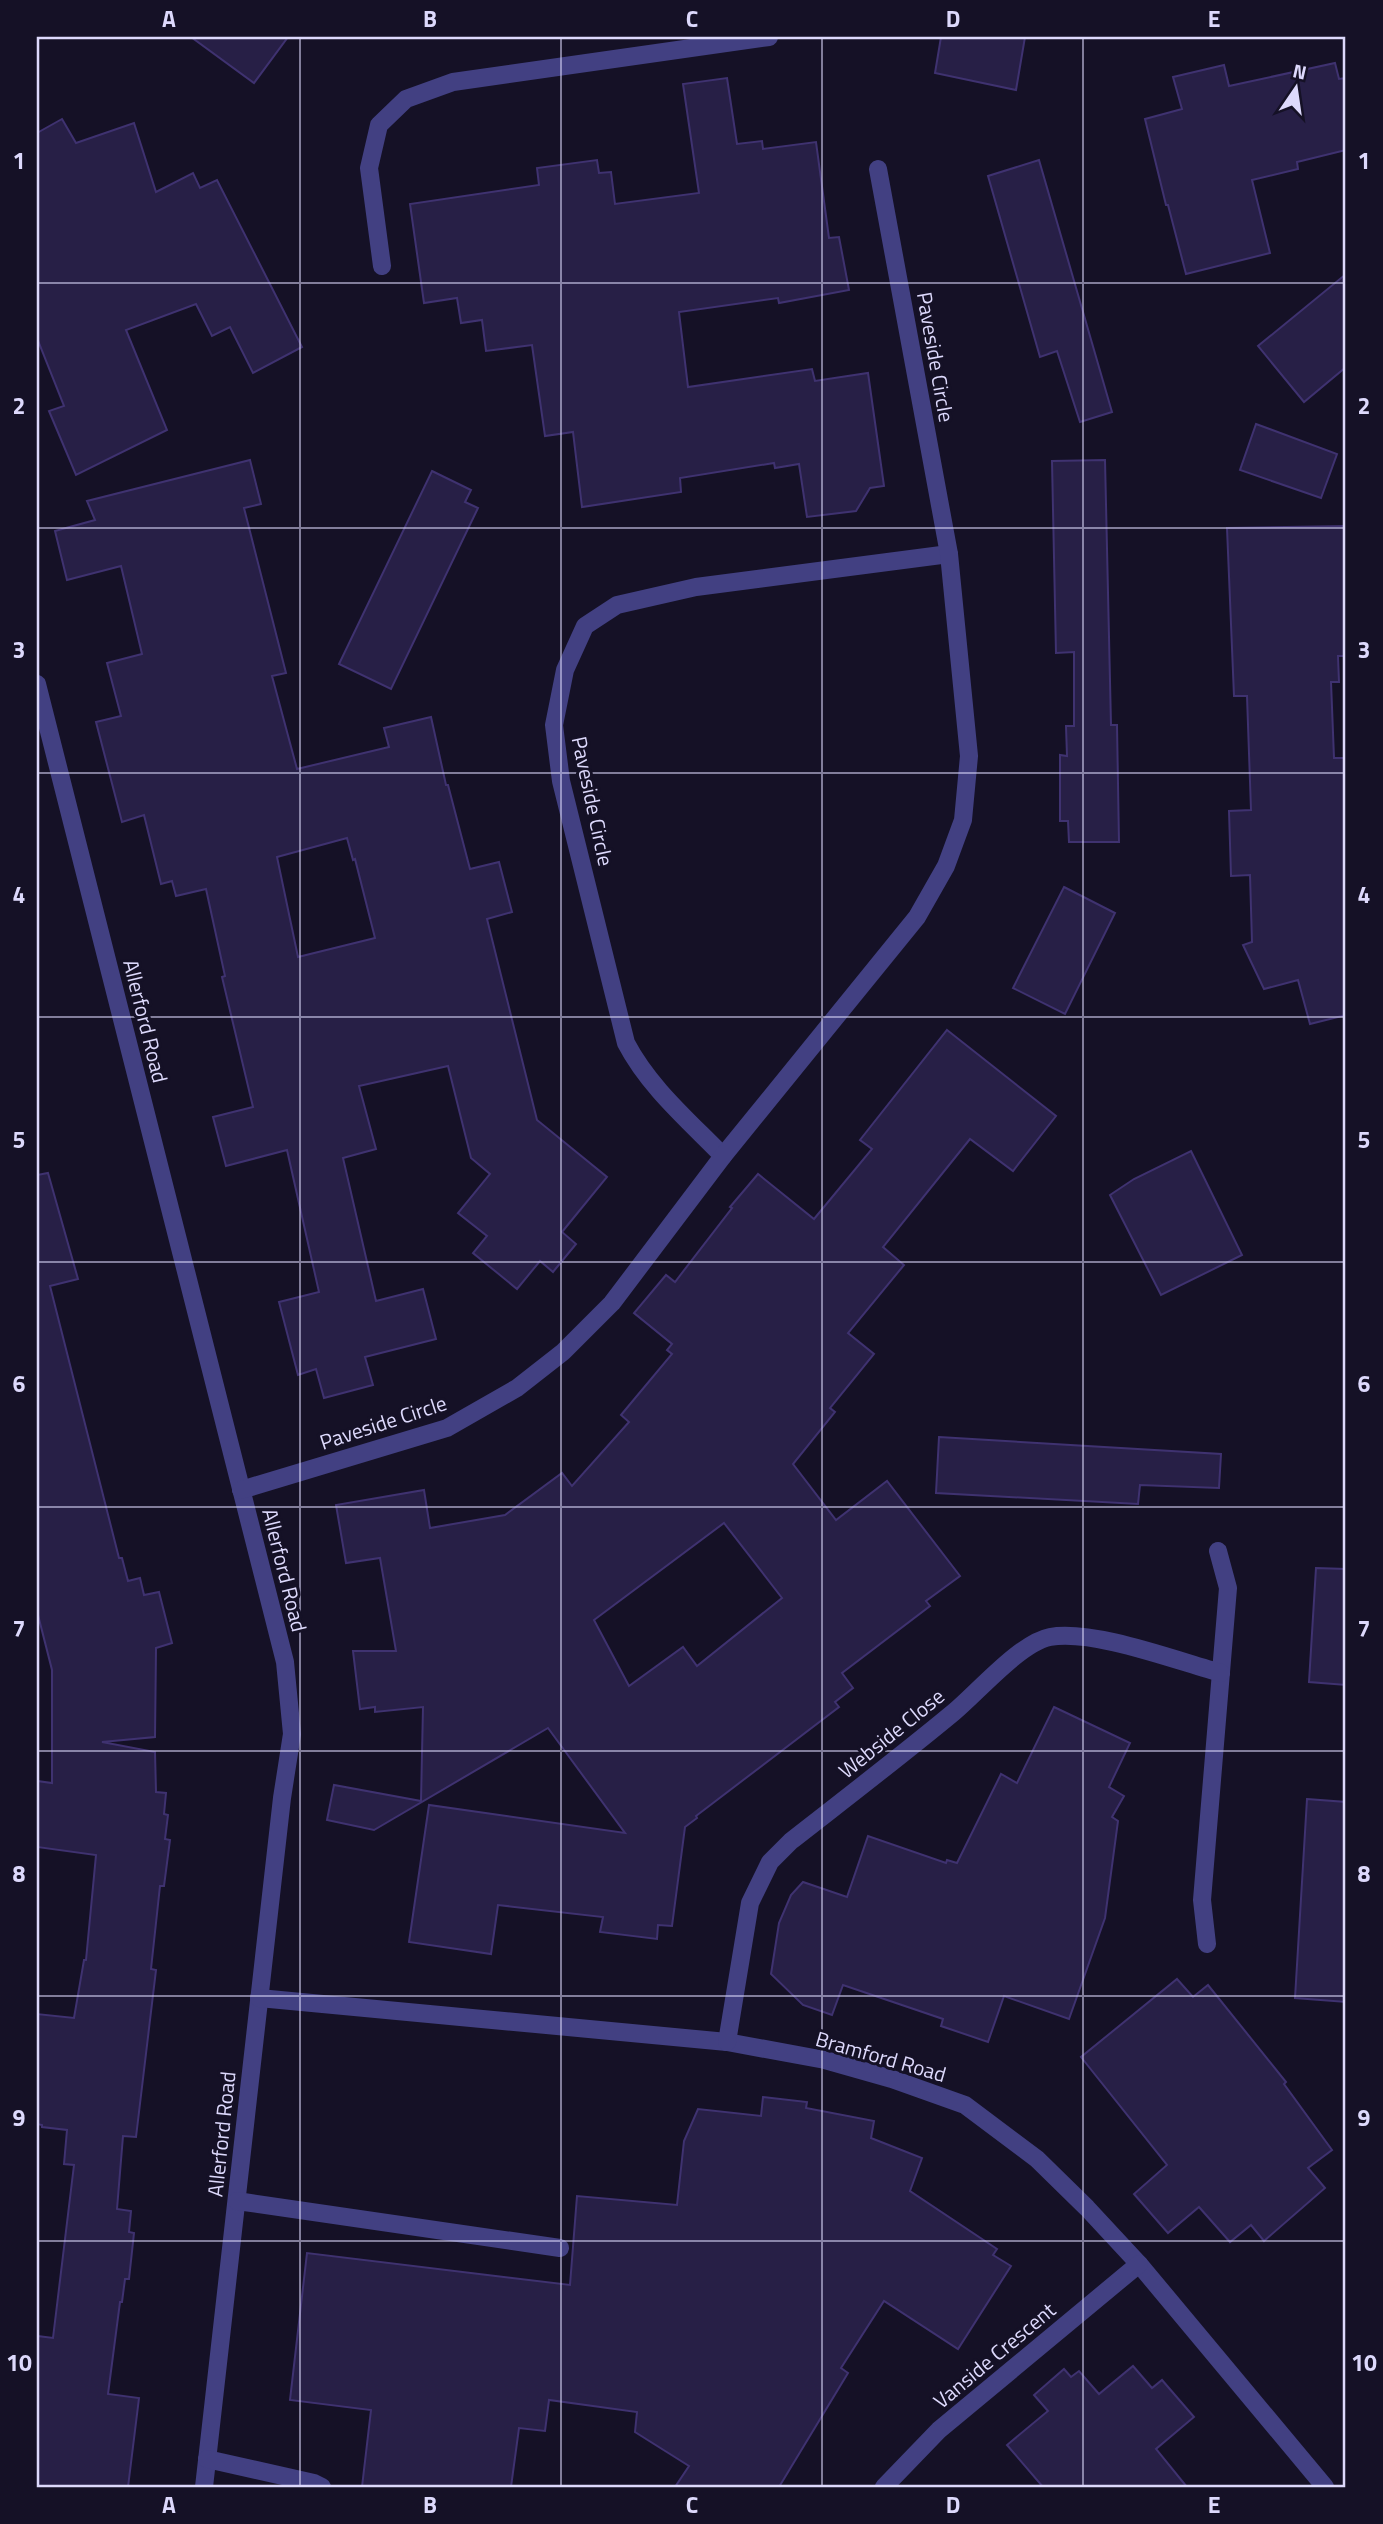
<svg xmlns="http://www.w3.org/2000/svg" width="1383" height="2524" font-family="'Titillium Web',sans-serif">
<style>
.building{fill:#271f46;stroke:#3f3270;stroke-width:2;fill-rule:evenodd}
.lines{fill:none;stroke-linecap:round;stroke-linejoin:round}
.minor{stroke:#424082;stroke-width:18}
.grid{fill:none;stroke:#ddd9fc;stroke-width:2;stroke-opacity:0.55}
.labels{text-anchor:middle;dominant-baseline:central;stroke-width:6;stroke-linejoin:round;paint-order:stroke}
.street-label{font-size:21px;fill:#ddd9fc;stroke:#151126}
.neatline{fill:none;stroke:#ddd9fc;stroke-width:2.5}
.grid-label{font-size:23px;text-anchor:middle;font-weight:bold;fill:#ddd9fc}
</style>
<rect width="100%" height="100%" fill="#151126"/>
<!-- building -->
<g class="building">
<path d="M 191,37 L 288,37 L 254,83 Z"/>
<path d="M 941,37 L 1025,37 L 1016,90 L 935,73 Z"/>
<path d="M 1335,63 L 1339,79 L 1346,78 L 1346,150 L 1297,162 L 1298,169 L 1252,180 L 1270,253 L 1186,274 L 1168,205 L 1166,205 L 1145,119 L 1182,109 L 1173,77 L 1224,65 L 1229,86 Z"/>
<path d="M 727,78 L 737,144 L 762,141 L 763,149 L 816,142 L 829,238 L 839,237 L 849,290 L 779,303 L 778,298 L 679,312 L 688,387 L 812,369 L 815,381 L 868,373 L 884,486 L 870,488 L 856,511 L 807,517 L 799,464 L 775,468 L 774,463 L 680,478 L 681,492 L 582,507 L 573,432 L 545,436 L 532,345 L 486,351 L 482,320 L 461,323 L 457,298 L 424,303 L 410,204 L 539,185 L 537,168 L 597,160 L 599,173 L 611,172 L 615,204 L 699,193 L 683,84 Z"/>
<path d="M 62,119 L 76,143 L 134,123 L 156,192 L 193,173 L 200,188 L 217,180 L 302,347 L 253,373 L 230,327 L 212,336 L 196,304 L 126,330 L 167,430 L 76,475 L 49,411 L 64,406 L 37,338 L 37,133 Z"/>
<path d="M 1039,160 L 1112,412 L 1080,422 L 1057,351 L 1040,357 L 988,176 Z"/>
<path d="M 1346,274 L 1346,367 L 1304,402 L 1258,346 Z"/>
<path d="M 1256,424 L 1337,454 L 1321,498 L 1240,470 Z"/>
<path d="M 250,460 L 261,504 L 244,508 L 286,673 L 272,676 L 297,769 L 389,747 L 384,728 L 431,717 L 446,785 L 448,785 L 470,869 L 499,862 L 512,912 L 487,919 L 537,1120 L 607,1177 L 562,1232 L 576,1244 L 553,1272 L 540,1261 L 517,1289 L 473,1253 L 487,1236 L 458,1213 L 490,1174 L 471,1158 L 448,1066 L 359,1086 L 376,1149 L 343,1158 L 376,1301 L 423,1289 L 436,1339 L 365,1357 L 373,1385 L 324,1398 L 316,1369 L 298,1375 L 279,1302 L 319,1292 L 287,1150 L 226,1166 L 213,1117 L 253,1107 L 222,977 L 225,976 L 206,889 L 176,896 L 172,881 L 161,884 L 144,815 L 122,822 L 96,722 L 121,716 L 107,663 L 142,654 L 121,566 L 67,580 L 55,531 L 95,520 L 87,501 ZM 347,838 L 353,860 L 355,859 L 375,938 L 298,957 L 277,857 Z"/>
<path d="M 1105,460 L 1111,725 L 1117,725 L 1119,842 L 1069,842 L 1068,821 L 1060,821 L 1060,755 L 1067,756 L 1066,726 L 1074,726 L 1074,652 L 1056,653 L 1052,461 Z"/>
<path d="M 432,471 L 471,490 L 465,502 L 478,508 L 391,689 L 339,664 Z"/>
<path d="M 1346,526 L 1346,575 L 1344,575 L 1345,656 L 1338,656 L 1339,682 L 1331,682 L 1334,758 L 1346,758 L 1346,1015 L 1310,1024 L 1298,980 L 1264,989 L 1243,945 L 1252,942 L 1250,875 L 1231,876 L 1229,811 L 1251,810 L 1247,696 L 1234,696 L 1227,528 Z"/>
<path d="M 1064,887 L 1115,913 L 1065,1014 L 1013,988 Z"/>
<path d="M 947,1030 L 1056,1116 L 1013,1171 L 970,1139 L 883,1247 L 904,1265 L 848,1333 L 874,1354 L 830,1408 L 835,1412 L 793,1464 L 836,1520 L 887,1481 L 960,1576 L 926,1601 L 930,1606 L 842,1673 L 853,1688 L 835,1702 L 839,1707 L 696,1816 L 697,1818 L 685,1827 L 672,1926 L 658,1925 L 657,1939 L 600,1932 L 603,1917 L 498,1905 L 491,1954 L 409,1942 L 429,1805 L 625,1833 L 548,1728 L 374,1830 L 327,1820 L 334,1785 L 421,1801 L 423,1707 L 375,1712 L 375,1707 L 360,1709 L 353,1651 L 396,1651 L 380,1558 L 346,1563 L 336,1505 L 424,1490 L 430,1528 L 505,1515 L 562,1473 L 572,1486 L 629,1422 L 621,1415 L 672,1354 L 667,1350 L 672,1344 L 634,1313 L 666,1275 L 675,1282 L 732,1208 L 730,1207 L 758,1174 L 814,1219 L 872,1149 L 860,1140 ZM 724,1523 L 782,1598 L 697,1666 L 683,1647 L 629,1686 L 594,1620 Z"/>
<path d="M 1191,1151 L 1242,1255 L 1161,1295 L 1110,1195 L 1134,1179 Z"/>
<path d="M 48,1173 L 78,1279 L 50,1286 L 119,1558 L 122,1558 L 128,1581 L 140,1578 L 144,1595 L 159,1592 L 172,1643 L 156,1648 L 155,1737 L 102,1742 L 155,1752 L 156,1792 L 166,1793 L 164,1814 L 168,1815 L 165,1839 L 170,1840 L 164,1886 L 160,1886 L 151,1969 L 156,1970 L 136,2137 L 123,2136 L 117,2209 L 131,2211 L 129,2232 L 134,2233 L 129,2279 L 125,2279 L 122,2302 L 120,2302 L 108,2394 L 139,2398 L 128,2487 L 37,2487 L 37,2336 L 53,2338 L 74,2165 L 64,2164 L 67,2130 L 42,2127 L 42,2125 L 37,2124 L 37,2014 L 74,2018 L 84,1960 L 86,1960 L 96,1855 L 37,1847 L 37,1781 L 52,1783 L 52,1670 L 37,1611 L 37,1175 Z"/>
<path d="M 939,1437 L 1221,1454 L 1219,1488 L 1140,1485 L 1138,1504 L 936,1493 Z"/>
<path d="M 1316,1568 L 1346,1569 L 1346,1685 L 1309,1682 Z"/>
<path d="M 1054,1707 L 1130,1743 L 1109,1787 L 1124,1796 L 1112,1817 L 1118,1821 L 1105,1918 L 1069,2019 L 1004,1996 L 988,2042 L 941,2026 L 943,2019 L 843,1985 L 832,2015 L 803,2005 L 771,1974 L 779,1923 L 791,1895 L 803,1882 L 847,1897 L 868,1836 L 946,1863 L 947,1860 L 957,1863 L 1001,1774 L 1017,1783 Z"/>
<path d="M 1307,1799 L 1346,1802 L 1346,2002 L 1295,1998 Z"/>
<path d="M 1177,1979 L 1193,1997 L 1208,1985 L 1286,2082 L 1284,2084 L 1332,2150 L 1308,2168 L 1325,2188 L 1264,2241 L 1251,2225 L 1230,2242 L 1199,2207 L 1168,2233 L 1134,2194 L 1167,2165 L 1081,2057 Z"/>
<path d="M 763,2097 L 807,2102 L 806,2108 L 874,2121 L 871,2138 L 922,2158 L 910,2191 L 997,2249 L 993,2255 L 1011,2266 L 958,2349 L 884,2301 L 841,2368 L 848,2373 L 779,2487 L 675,2487 L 689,2466 L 635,2432 L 637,2412 L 549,2400 L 545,2431 L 519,2428 L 511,2487 L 362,2487 L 371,2410 L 290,2400 L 307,2253 L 570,2285 L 577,2196 L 677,2205 L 684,2141 L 698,2109 L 761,2116 Z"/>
<path d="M 1133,2366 L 1152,2388 L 1162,2380 L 1194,2417 L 1156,2449 L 1187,2487 L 1043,2487 L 1007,2445 L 1048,2411 L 1034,2395 L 1064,2369 L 1071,2377 L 1079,2371 L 1099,2394 Z"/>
</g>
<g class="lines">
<!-- minor -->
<g class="minor">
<path d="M 382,266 L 369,168 L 379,125 L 406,99 L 453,82 L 769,37"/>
<path d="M 37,684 L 285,1662 L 292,1734 L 282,1798 L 204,2487"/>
<path d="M 723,1156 C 688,1120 649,1087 626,1043 L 561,781 L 554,725 L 565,670 L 585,626 L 617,605 L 696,587 L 949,554"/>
<path d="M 241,1490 L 447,1428 L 517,1388 L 563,1352 L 612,1303 L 723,1156 L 917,917 L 946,866 L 963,820 L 969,756 L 949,554 L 878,169"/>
<path d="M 1207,1944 L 1202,1900 L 1228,1588 L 1218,1551"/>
<path d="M 259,1998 L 727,2042 L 825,2060 L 892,2079 L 965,2105 L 1037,2159 L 1087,2208 L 1139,2264 L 1325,2487"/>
<path d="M 727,2042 L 750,1903 L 770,1862 L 791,1841 C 846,1798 901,1756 954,1712 C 979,1691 1020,1643 1050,1637 C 1093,1629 1177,1661 1221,1673"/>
<path d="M 237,2201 L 560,2248"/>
<path d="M 207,2459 L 314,2483 L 322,2487"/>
<path d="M 884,2487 L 939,2430 L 1139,2264"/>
</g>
</g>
<!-- grid -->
<path class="grid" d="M 300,37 L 300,2487M 561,37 L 561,2487M 822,37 L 822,2487M 1083,37 L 1083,2487M 37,283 L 1346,283M 37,528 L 1346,528M 37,773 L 1346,773M 37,1017 L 1346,1017M 37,1262 L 1346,1262M 37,1507 L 1346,1507M 37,1751 L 1346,1751M 37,1996 L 1346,1996M 37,2241 L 1346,2241"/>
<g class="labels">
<!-- street labels -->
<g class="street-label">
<text transform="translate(936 357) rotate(80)">Paveside Circle</text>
<text transform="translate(593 801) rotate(78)">Paveside Circle</text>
<text transform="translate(146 1021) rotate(76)">Allerford Road</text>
<text transform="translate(383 1422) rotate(-18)">Paveside Circle</text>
<text transform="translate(285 1570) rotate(76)">Allerford Road</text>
<text transform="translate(891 1733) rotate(-39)">Webside Close</text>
<text transform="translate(881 2056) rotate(16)">Bramford Road</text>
<text transform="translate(221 2134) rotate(-84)">Allerford Road</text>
<text transform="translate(994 2355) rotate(-40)">Vanside Crescent</text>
</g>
</g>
<!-- border -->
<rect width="1383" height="2524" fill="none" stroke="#151126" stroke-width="77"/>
<!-- north arrow -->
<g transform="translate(1296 88) rotate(13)" stroke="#151126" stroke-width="5" paint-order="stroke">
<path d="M0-5L12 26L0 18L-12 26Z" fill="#ddd9fc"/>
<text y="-10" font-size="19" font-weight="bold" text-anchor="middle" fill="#ddd9fc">N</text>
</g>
<rect x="38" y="38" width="1306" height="2448" class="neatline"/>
<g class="grid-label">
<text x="169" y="27">A</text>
<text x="430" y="27">B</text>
<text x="692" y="27">C</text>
<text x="953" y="27">D</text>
<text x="1214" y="27">E</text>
<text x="19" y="169">1</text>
<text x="1364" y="169">1</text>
<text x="19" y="414">2</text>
<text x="1364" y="414">2</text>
<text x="19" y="658">3</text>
<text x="1364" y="658">3</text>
<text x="19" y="903">4</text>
<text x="1364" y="903">4</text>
<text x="19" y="1148">5</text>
<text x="1364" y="1148">5</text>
<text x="19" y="1392">6</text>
<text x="1364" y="1392">6</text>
<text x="19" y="1637">7</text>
<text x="1364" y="1637">7</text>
<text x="19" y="1882">8</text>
<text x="1364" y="1882">8</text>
<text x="19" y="2126">9</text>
<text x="1364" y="2126">9</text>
<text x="19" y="2371">10</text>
<text x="1364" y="2371">10</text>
<text x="169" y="2513">A</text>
<text x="430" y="2513">B</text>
<text x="692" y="2513">C</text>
<text x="953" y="2513">D</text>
<text x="1214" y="2513">E</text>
</g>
</svg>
